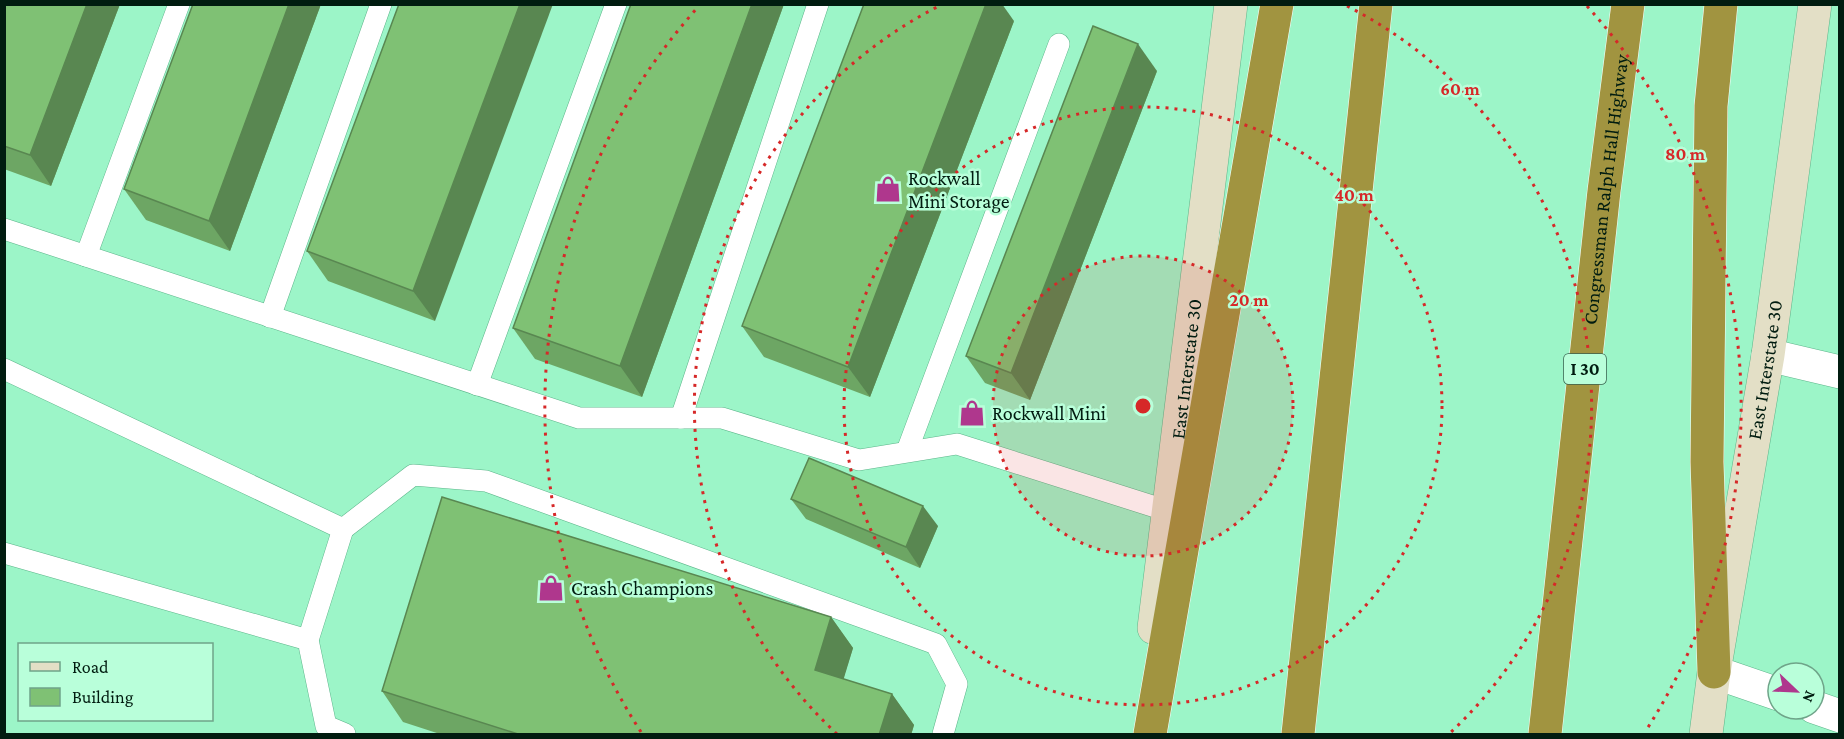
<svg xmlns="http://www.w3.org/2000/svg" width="1844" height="739" font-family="'Crimson Pro',serif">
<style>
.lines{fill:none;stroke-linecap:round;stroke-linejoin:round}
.service-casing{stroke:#5cb58a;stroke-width:22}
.minor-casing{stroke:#5cb58a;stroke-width:34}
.secondary-casing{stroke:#5cb58a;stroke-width:34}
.motorway-casing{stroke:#fff;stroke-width:34}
.service{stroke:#fff;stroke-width:21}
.minor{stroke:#fff;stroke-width:33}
.secondary{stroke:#e3dfc6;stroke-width:33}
.motorway{stroke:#a19440;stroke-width:33}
.wall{fill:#6da664}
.shaded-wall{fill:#598751}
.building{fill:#7fc174;stroke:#598751;stroke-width:1.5}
.ring{fill:none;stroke:#d62828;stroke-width:3;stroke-dasharray:3 6}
.labels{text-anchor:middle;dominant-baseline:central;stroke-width:5;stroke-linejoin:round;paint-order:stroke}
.shield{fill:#b9ffda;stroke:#38604d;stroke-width:1.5}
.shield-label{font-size:18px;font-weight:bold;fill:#011c10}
.poi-label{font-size:20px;fill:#011c10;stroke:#b9ffda;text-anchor:start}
.street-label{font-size:20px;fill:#011c10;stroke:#b9ffda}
.centre{fill:#d62828;stroke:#b9ffda;stroke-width:3}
.ring-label{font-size:18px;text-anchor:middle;font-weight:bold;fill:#d62828;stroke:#b9ffda;stroke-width:5;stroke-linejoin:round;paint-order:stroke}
</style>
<rect width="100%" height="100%" fill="#9cf5c8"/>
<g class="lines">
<!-- service casing -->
<g class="service-casing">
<g id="service">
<path d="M 4,229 L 579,418 L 722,418 L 859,460 L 957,444 L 1168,511"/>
<path d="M 86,256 L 179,4"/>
<path d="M 270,317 L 381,4"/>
<path d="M 4,369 L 343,529 L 413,475 L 486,481 L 936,644 L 957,684 L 943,734"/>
<path d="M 477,385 L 616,4"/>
<path d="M 681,418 L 818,4"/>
<path d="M 907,451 L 1059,44"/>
<path d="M 4,553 L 308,640 L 326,726 L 345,734"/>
<path d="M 308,640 L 343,529"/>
</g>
</g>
<!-- minor casing -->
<g class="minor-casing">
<g id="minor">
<path d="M 1768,355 L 1840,372"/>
<path d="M 1714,672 L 1778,694"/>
<path d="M 1814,707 L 1840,716"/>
</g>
</g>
<!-- secondary casing -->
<g class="secondary-casing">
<g id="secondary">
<path id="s1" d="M 1154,628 L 1231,4"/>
<path id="s2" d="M 1706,734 L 1714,672 L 1768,355 L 1815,4"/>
</g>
</g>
<!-- motorway casing -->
<g class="motorway-casing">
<g id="motorway">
<path d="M 1714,672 L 1707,462 L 1711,106 L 1721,4"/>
<path d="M 1150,734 L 1277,4"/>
<path d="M 1298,734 L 1376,4"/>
<path id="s3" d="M 1545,734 L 1604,191 L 1628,4"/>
</g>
</g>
<!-- service -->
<use href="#service" class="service"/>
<!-- minor -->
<use href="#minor" class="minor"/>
<!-- secondary -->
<use href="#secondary" class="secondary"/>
<!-- motorway -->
<use href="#motorway" class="motorway"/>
</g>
<!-- wall -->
<g class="wall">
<path d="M 4,4 L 120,4 L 51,186 L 4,169 Z"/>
<path d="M 193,4 L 321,4 L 230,251 L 146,220 L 124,189 Z"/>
<path d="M 399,4 L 435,321 L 328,281 L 307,251 Z"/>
<path d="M 631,4 L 784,4 L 642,397 L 535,359 L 513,328 Z"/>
<path d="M 1014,21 L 870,397 L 764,357 L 742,326 Z"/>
<path d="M 1157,71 L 1030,400 L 985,383 L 966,356 Z"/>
<path d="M 791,499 L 938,526 L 920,568 L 806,519 Z"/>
<path d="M 831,617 L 853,648 L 843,679 L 892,694 L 914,725 L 911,735 L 443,735 L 403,722 L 382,691 Z"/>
</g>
<!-- shaded-wall -->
<g class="shaded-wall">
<path d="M 87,4 L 120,4 L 51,186 L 30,155 Z"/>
<path d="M 289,4 L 321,4 L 230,251 L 209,221 Z"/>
<path d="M 520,4 L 553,4 L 435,321 L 413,291 Z"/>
<path d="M 752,4 L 784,4 L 642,397 L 620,366 Z"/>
<path d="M 986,4 L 1002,4 L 1014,21 L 870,397 L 848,367 Z"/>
<path d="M 1138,44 L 1157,71 L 1030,400 L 1011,373 Z"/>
<path d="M 923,506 L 938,526 L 920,568 L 906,547 Z"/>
<path d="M 831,617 L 853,648 L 837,701 L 815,670 Z"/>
<path d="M 892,694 L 914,725 L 911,735 L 879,735 Z"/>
</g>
<!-- building -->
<g class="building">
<path d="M 4,4 L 87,4 L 30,155 L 4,146 Z"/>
<path d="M 193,4 L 289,4 L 209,221 L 124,189 Z"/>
<path d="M 399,4 L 520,4 L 413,291 L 307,251 Z"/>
<path d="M 631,4 L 752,4 L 620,366 L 513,328 Z"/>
<path d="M 864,4 L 986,4 L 848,367 L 742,326 Z"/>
<path d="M 1093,26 L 1138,44 L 1011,373 L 966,356 Z"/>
<path d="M 809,458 L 923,506 L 906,547 L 791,499 Z"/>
<path d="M 442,497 L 831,617 L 815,670 L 892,694 L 879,735 L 521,735 L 382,691 Z"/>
</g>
<!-- distance rings -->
<circle cx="1143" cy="406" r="150" fill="#d62828" fill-opacity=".12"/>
<g class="ring">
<circle cx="1143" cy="406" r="150"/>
<circle cx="1143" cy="406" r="299"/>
<path d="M837 734A449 449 0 0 1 939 6M1347 6A449 449 0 0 1 1449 734"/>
<path d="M641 732A598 598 0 0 1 699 6M1587 6A598 598 0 0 1 1645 732"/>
</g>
<!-- icons -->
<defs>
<g id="shop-bare" transform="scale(2.07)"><path d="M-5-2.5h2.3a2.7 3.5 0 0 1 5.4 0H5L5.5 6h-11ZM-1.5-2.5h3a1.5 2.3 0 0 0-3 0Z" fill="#af378d" stroke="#b9ffda" stroke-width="2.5" paint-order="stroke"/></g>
</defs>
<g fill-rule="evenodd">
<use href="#shop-bare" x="888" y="189"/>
<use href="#shop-bare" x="972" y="413"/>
<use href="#shop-bare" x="551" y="588"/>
</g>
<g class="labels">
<!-- shield labels -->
<rect class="shield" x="1564" y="354" width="42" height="30" rx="4.5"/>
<g class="shield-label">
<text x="1585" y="369">I 30</text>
</g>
<!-- poi labels -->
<g class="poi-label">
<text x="908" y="178">Rockwall<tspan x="908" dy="23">Mini Storage</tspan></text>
<text x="992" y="413">Rockwall Mini</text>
<text x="571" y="588">Crash Champions</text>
</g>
<!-- street labels -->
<g class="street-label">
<text stroke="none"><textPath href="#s3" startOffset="548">Congressman Ralph Hall Highway</textPath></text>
<text stroke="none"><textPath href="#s1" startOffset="261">East Interstate 30</textPath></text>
<text stroke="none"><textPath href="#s2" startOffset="369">East Interstate 30</textPath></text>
</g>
</g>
<circle cx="1143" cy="406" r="9" class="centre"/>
<g class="ring-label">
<text x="1460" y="95">60 m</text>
<text x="1685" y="160">80 m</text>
<text x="1354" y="201">40 m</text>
<text x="1249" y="306">20 m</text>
</g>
<!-- border -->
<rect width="1844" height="739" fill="none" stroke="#011c10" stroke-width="12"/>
<!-- legend -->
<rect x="18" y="643" width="195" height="78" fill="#b9ffda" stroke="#6fa489" stroke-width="1.5"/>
<rect x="30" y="662" width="30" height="9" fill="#e3dfc6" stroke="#6fa489" stroke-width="1.5"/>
<text x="72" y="673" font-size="18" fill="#011c10">Road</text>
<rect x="30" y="688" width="30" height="18" fill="#7fc174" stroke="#6fa489" stroke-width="1.5"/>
<text x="72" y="703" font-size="18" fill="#011c10">Building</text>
<!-- north arrow -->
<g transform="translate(1796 691) rotate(113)"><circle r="28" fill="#b9ffda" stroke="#6fa489" stroke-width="1.5"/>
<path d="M0-4.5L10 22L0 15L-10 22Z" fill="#af378d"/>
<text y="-9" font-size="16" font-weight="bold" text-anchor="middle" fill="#011c10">N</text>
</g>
</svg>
